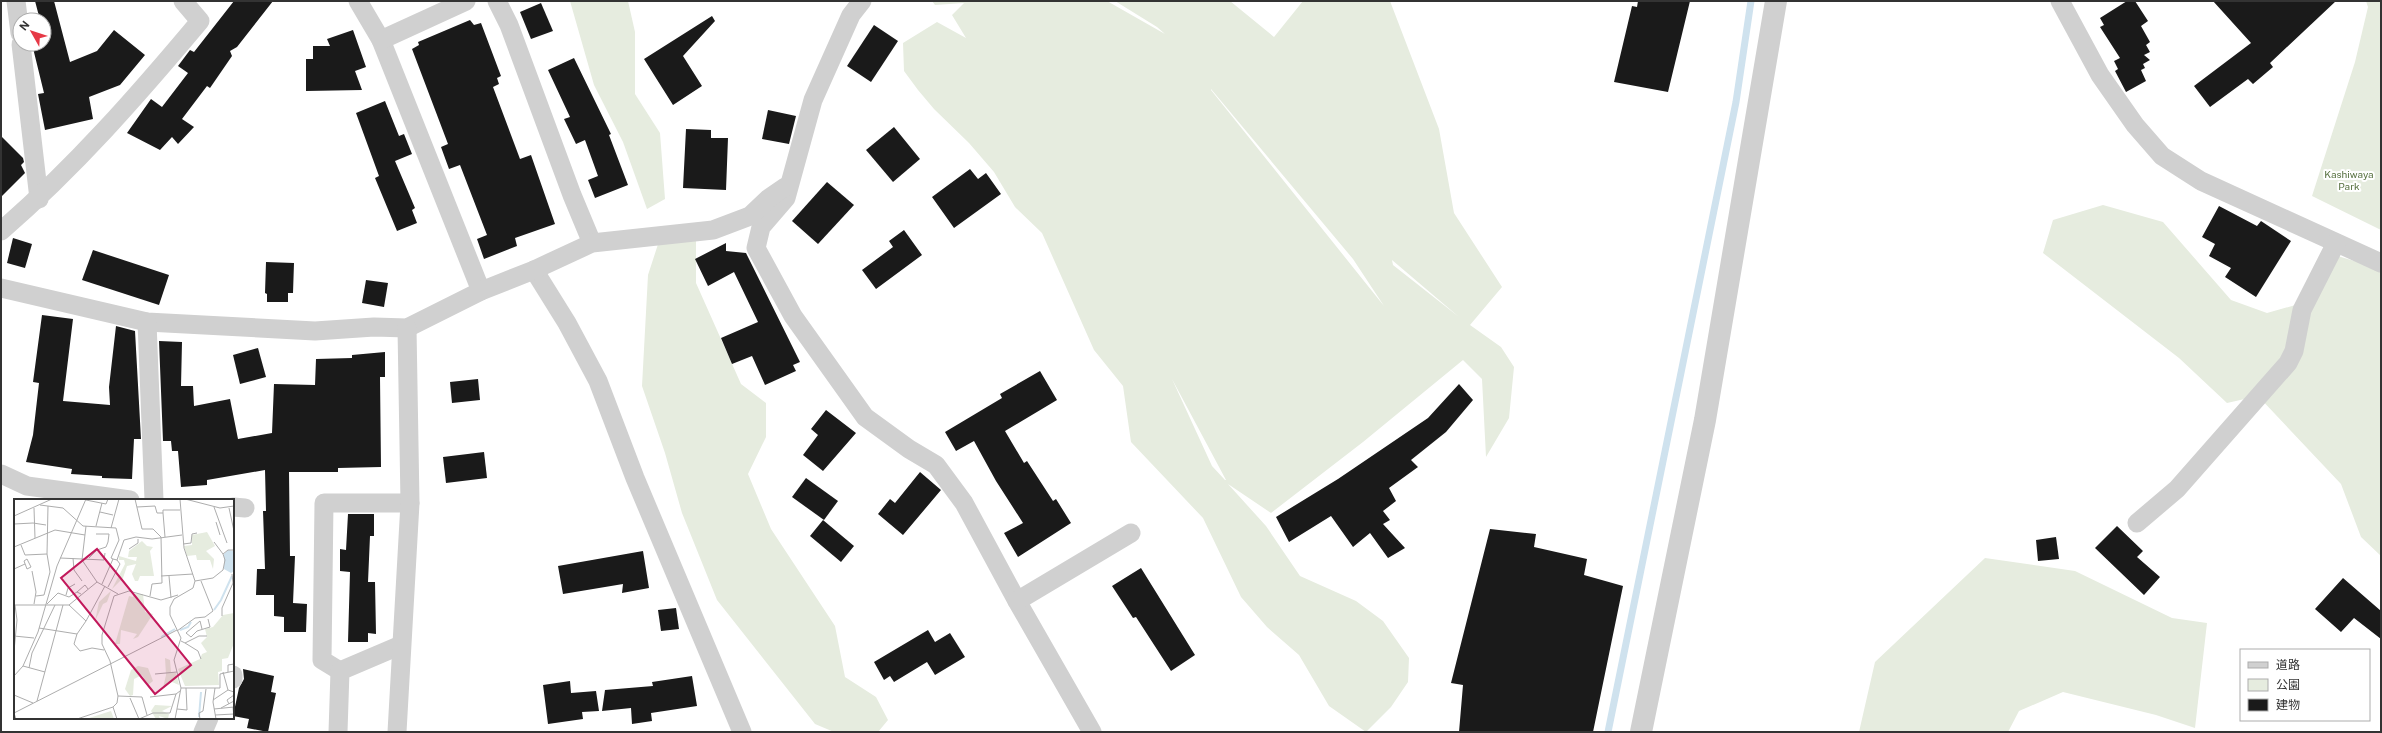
<svg xmlns="http://www.w3.org/2000/svg" width="2382" height="733" font-family="'Public Sans','Noto Sans JP',sans-serif">
<style>
.green{fill:#e6ecdf;fill-rule:evenodd}
.lines{fill:none;stroke-linecap:round;stroke-linejoin:round}
.stream{stroke:#cfe2ee;stroke-width:7}
.building{fill:#1a1a1a}
.minor{stroke:#d0d0d0;stroke-width:19}
.tertiary{stroke:#d0d0d0;stroke-width:22}
.labels{text-anchor:middle;dominant-baseline:central;stroke-width:4;stroke-linejoin:round;paint-order:stroke}
.park-label{font-size:10px;fill:#56703f;stroke:#fff}
.inset-river{fill:none;stroke:#cfe2ee;stroke-width:2}
.inset-road{fill:none;stroke:#adadad;stroke-width:1}
.view{fill:#c2185b;fill-opacity:0.15;stroke:#c2185b;stroke-width:2}
.inset-edge{fill:none;stroke:#333;stroke-width:2}
</style>
<rect width="100%" height="100%" fill="#fff"/>
<!-- green -->
<g class="green">
<path d="M 570,1 L 628,1 L 635,32 L 635,94 L 660,133 L 665,199 L 647,209 L 623,142 L 594,85 Z"/>
<path d="M 932,1 L 1107,1 L 1165,34 L 1157,27 L 1115,1 L 1230,1 L 1274,37 L 1303,1 L 1390,1 L 1439,129 L 1454,213 L 1502,287 L 1470,325 L 1501,347 L 1514,367 L 1509,418 L 1486,457 L 1482,379 L 1463,360 L 1363,442 L 1271,513 L 1228,484 L 1266,526 L 1300,576 L 1356,601 L 1383,621 L 1409,658 L 1408,682 L 1391,707 L 1366,732 L 1329,706 L 1299,655 L 1267,627 L 1241,597 L 1203,518 L 1131,442 L 1123,386 L 1094,350 L 1042,233 L 1015,207 L 994,172 L 969,143 L 934,109 L 918,90 L 904,71 L 903,43 L 937,22 L 966,38 L 952,15 L 964,3 L 935,5 ZM 1211,89 L 1353,259 L 1384,306 L 1211,90 ZM 1392,260 L 1459,317 L 1393,265 ZM 1172,379 L 1226,480 L 1225,480 L 1212,466 Z"/>
<path d="M 2366,1 L 2381,1 L 2381,230 L 2312,196 L 2355,62 L 2368,7 Z"/>
<path d="M 2103,205 L 2163,222 L 2231,300 L 2267,313 L 2306,302 L 2331,254 L 2381,269 L 2381,556 L 2361,537 L 2341,484 L 2258,396 L 2227,403 L 2179,358 L 2043,253 L 2053,220 Z"/>
<path d="M 696,232 L 696,283 L 741,384 L 766,403 L 766,437 L 748,474 L 771,529 L 835,626 L 845,677 L 876,697 L 888,720 L 878,732 L 834,732 L 815,724 L 717,600 L 682,513 L 665,453 L 642,386 L 648,275 L 661,235 Z"/>
<path d="M 1985,558 L 2075,571 L 2172,618 L 2207,623 L 2195,728 L 2156,715 L 2063,692 L 2019,711 L 2008,732 L 1859,732 L 1875,662 Z"/>
</g>
<g class="lines">
<!-- stream -->
<path class="stream" d="M 1608,732 L 1736,102 L 1751,1"/>
</g>
<!-- building -->
<g class="building">
<path d="M 35,1 L 54,1 L 70,62 L 97,51 L 114,30 L 145,55 L 120,85 L 89,97 L 93,119 L 45,130 L 38,94 L 44,93 L 32,44 L 46,44 L 44,20 L 40,20 Z"/>
<path d="M 234,1 L 273,1 L 237,47 L 230,51 L 232,56 L 210,88 L 207,86 L 182,119 L 194,127 L 178,144 L 172,137 L 160,150 L 127,133 L 151,99 L 162,107 L 188,73 L 178,66 L 190,50 L 194,52 Z"/>
<path d="M 1638,1 L 1690,1 L 1668,92 L 1614,82 L 1632,6 L 1637,7 Z"/>
<path d="M 2127,1 L 2135,1 L 2148,21 L 2141,26 L 2150,42 L 2146,45 L 2150,52 L 2144,55 L 2150,60 L 2143,64 L 2145,68 L 2141,70 L 2146,81 L 2126,92 L 2115,71 L 2118,69 L 2114,61 L 2120,58 L 2100,27 L 2104,25 L 2100,18 Z"/>
<path d="M 2213,1 L 2336,1 L 2270,63 L 2273,67 L 2253,84 L 2248,79 L 2210,107 L 2194,86 L 2251,43 Z"/>
<path d="M 541,3 L 553,31 L 531,39 L 520,12 Z"/>
<path d="M 712,16 L 715,21 L 683,56 L 702,86 L 673,105 L 644,59 Z"/>
<path d="M 470,20 L 474,25 L 481,23 L 501,76 L 497,78 L 499,84 L 493,87 L 520,159 L 531,155 L 555,224 L 515,238 L 517,246 L 484,259 L 477,239 L 487,235 L 460,165 L 449,169 L 441,147 L 448,144 L 412,49 L 419,45 L 418,42 Z"/>
<path d="M 874,25 L 898,41 L 871,82 L 847,66 Z"/>
<path d="M 353,30 L 366,67 L 355,71 L 362,90 L 306,91 L 306,59 L 313,59 L 313,46 L 330,46 L 327,39 Z"/>
<path d="M 574,58 L 611,134 L 609,135 L 628,185 L 595,198 L 588,180 L 598,176 L 585,140 L 576,144 L 564,119 L 570,117 L 548,70 Z"/>
<path d="M 385,101 L 399,136 L 404,134 L 412,154 L 395,161 L 415,208 L 412,210 L 417,223 L 397,231 L 375,178 L 379,176 L 356,113 Z"/>
<path d="M 768,110 L 796,116 L 789,144 L 762,139 Z"/>
<path d="M 894,127 L 920,159 L 893,182 L 866,150 Z"/>
<path d="M 686,129 L 711,130 L 711,138 L 728,138 L 726,190 L 683,188 Z"/>
<path d="M 1,136 L 23,158 L 24,162 L 21,165 L 25,173 L 1,197 Z"/>
<path d="M 970,169 L 978,179 L 986,173 L 1001,194 L 954,228 L 932,197 Z"/>
<path d="M 827,182 L 854,205 L 818,244 L 792,221 Z"/>
<path d="M 2219,206 L 2257,226 L 2261,221 L 2291,241 L 2256,297 L 2225,277 L 2231,268 L 2209,256 L 2215,244 L 2202,237 Z"/>
<path d="M 904,230 L 922,255 L 876,289 L 862,270 L 893,247 L 889,241 Z"/>
<path d="M 13,238 L 32,244 L 25,268 L 7,263 Z"/>
<path d="M 726,243 L 726,251 L 746,253 L 800,362 L 793,365 L 796,371 L 765,385 L 752,356 L 732,364 L 721,338 L 758,322 L 734,272 L 708,286 L 695,259 Z"/>
<path d="M 93,250 L 169,275 L 159,305 L 82,280 Z"/>
<path d="M 266,262 L 294,263 L 293,293 L 288,293 L 288,302 L 267,302 L 267,294 L 265,293 Z"/>
<path d="M 366,280 L 388,283 L 384,307 L 362,303 Z"/>
<path d="M 42,315 L 73,319 L 63,401 L 110,405 L 109,387 L 116,326 L 135,331 L 141,439 L 134,439 L 132,479 L 102,478 L 102,476 L 71,474 L 72,469 L 26,462 L 33,435 L 39,383 L 33,382 Z"/>
<path d="M 159,341 L 182,342 L 181,386 L 193,386 L 194,406 L 230,399 L 238,439 L 272,433 L 274,384 L 315,385 L 316,359 L 352,358 L 352,355 L 385,352 L 385,377 L 380,377 L 381,467 L 338,468 L 338,472 L 289,472 L 290,556 L 295,556 L 293,603 L 307,604 L 306,632 L 284,632 L 284,617 L 274,616 L 274,595 L 256,595 L 257,569 L 265,569 L 263,511 L 266,511 L 265,470 L 207,480 L 207,485 L 181,487 L 178,451 L 172,451 L 171,441 L 163,441 Z"/>
<path d="M 258,348 L 266,377 L 240,384 L 233,355 Z"/>
<path d="M 1040,371 L 1057,400 L 1005,431 L 1024,463 L 1027,461 L 1053,501 L 1056,499 L 1071,523 L 1018,557 L 1004,533 L 1023,523 L 996,481 L 974,441 L 956,451 L 945,432 L 1002,398 L 1000,394 Z"/>
<path d="M 478,379 L 480,400 L 452,403 L 450,382 Z"/>
<path d="M 1459,384 L 1473,400 L 1446,432 L 1411,460 L 1418,467 L 1389,488 L 1396,501 L 1383,511 L 1390,520 L 1383,524 L 1405,548 L 1388,558 L 1370,533 L 1353,547 L 1331,516 L 1289,542 L 1276,517 L 1338,479 L 1428,418 Z"/>
<path d="M 826,410 L 856,433 L 823,471 L 803,455 L 818,435 L 811,429 Z"/>
<path d="M 484,452 L 487,478 L 446,483 L 443,457 Z"/>
<path d="M 920,472 L 941,490 L 903,535 L 878,514 L 890,499 L 895,503 Z"/>
<path d="M 806,478 L 838,501 L 824,520 L 792,497 Z"/>
<path d="M 348,514 L 374,514 L 374,536 L 370,536 L 368,582 L 375,582 L 376,634 L 368,633 L 368,642 L 348,642 L 350,572 L 340,571 L 340,549 L 346,550 Z"/>
<path d="M 823,520 L 854,546 L 841,562 L 810,536 Z"/>
<path d="M 2117,526 L 2143,551 L 2137,557 L 2160,577 L 2144,595 L 2095,548 Z"/>
<path d="M 1490,529 L 1536,534 L 1534,547 L 1587,559 L 1584,575 L 1623,586 L 1593,732 L 1459,732 L 1463,685 L 1451,683 Z"/>
<path d="M 2056,537 L 2059,559 L 2038,561 L 2036,540 Z"/>
<path d="M 643,551 L 649,588 L 622,593 L 623,584 L 563,594 L 558,566 Z"/>
<path d="M 1141,568 L 1195,655 L 1171,671 L 1136,617 L 1133,618 L 1112,586 Z"/>
<path d="M 2343,578 L 2381,611 L 2381,639 L 2354,618 L 2341,632 L 2315,609 Z"/>
<path d="M 676,608 L 679,629 L 661,631 L 658,610 Z"/>
<path d="M 928,630 L 935,642 L 950,633 L 965,657 L 935,675 L 927,662 L 894,682 L 890,676 L 884,680 L 874,662 Z"/>
<path d="M 243,669 L 274,676 L 271,692 L 276,693 L 268,732 L 247,728 L 249,719 L 233,716 L 239,688 L 244,679 Z"/>
<path d="M 692,676 L 697,706 L 651,713 L 652,721 L 632,724 L 631,708 L 602,711 L 605,690 L 653,686 L 652,682 Z"/>
<path d="M 570,681 L 571,693 L 596,691 L 599,711 L 582,712 L 583,719 L 548,724 L 543,685 Z"/>
</g>
<g class="lines">
<!-- minor -->
<g class="minor">
<path d="M 16,1 L 20,33"/>
<path d="M 358,1 L 381,40 L 481,291"/>
<path d="M 497,1 L 509,25 L 572,195 L 592,243"/>
<path d="M 862,1 L 851,15 L 813,100 L 786,198 L 761,227 L 756,248 L 793,316 L 865,417 L 909,449 L 936,465 L 964,503 L 1017,601 L 1092,732"/>
<path d="M 2060,1 L 2100,75 L 2135,125 L 2162,156 L 2201,181 L 2381,263"/>
<path d="M 381,40 L 466,1"/>
<path d="M 21,44 L 39,199"/>
<path d="M 1,231 C 75,167 138,95 200,21 L 183,1"/>
<path d="M 534,270 L 567,323 L 598,381 L 635,478 L 742,732"/>
<path d="M 1,288 L 147,322 L 315,331 L 374,327 L 407,328 L 481,291 L 534,270 L 592,243 L 713,230 L 750,216 L 769,198 L 785,187"/>
<path d="M 147,322 L 154,500"/>
<path d="M 1,474 L 27,486 L 130,500"/>
<path d="M 233,507 L 245,508"/>
<path d="M 2137,523 L 2177,489 L 2288,363 L 2294,351 L 2302,310 L 2336,243"/>
<path d="M 1017,601 L 1131,533"/>
<path d="M 340,671 L 322,660 L 324,503 L 410,503"/>
<path d="M 233,675 L 233,679"/>
<path d="M 203,732 L 209,718"/>
<path d="M 338,732 L 340,671 L 401,645"/>
<path d="M 397,732 L 410,503 L 407,328"/>
</g>
<!-- tertiary -->
<path class="tertiary" d="M 1641,732 L 1705,420 L 1776,1"/>
</g>
<g class="labels">
<!-- park labels -->
<g class="park-label">
<text x="2349" y="174">Kashiwaya<tspan x="2349" dy="12">Park</tspan></text>
</g>
</g>
<!-- overview -->
<g transform="translate(14 499)">
<rect width="220" height="220" fill="#fff"/>
<path d="M 193,33 L 201,47 L 192,52 L 200,60 L 199,70 L 196,61 L 183,61 L 182,56 L 173,57 L 170,47 L 178,46 L 178,36 ZM 128,42 L 133,47 L 139,48 L 136,52 L 140,77 L 126,77 L 124,82 L 121,82 L 118,75 L 122,65 L 113,67 L 109,79 L 98,90 L 111,65 L 110,61 L 105,61 L 105,57 L 122,62 L 123,58 L 114,58 L 115,52 ZM 97,92 L 93,103 L 89,105 L 81,122 L 85,103 ZM 120,95 L 129,95 L 131,113 L 139,115 L 124,138 L 119,140 L 123,135 L 107,131 L 106,145 L 101,145 L 115,97 L 119,98 ZM 220,114 L 220,144 L 214,159 L 208,160 L 208,172 L 204,173 L 205,186 L 171,187 L 164,170 L 186,160 L 188,155 L 193,153 L 187,144 L 193,138 L 191,130 L 199,128 L 209,116 ZM 151,159 L 156,161 L 157,173 L 162,174 L 165,186 L 158,183 L 149,189 L 152,176 ZM 124,167 L 134,169 L 139,182 L 134,186 L 128,176 L 120,180 L 119,196 L 116,197 L 111,190 L 117,171 ZM 141,206 L 158,207 L 148,212 L 155,215 L 154,220 L 145,217 L 146,220 L 142,220 L 137,212 ZM 97,212 L 100,220 L 75,219 Z" fill="#e6ecdf"/>
<path d="M 214,51 L 220,52 L 220,72 L 217,74 L 210,70 L 210,55 Z" fill="#cfe2ee"/>
<path class="inset-river" d="M 200,111 L 207,101 L 218,77M 166,131 L 174,128 L 177,123M 147,138 L 161,130M 185,218 L 187,193"/>
<path class="inset-road" d="M 121,0 L 128,30 L 139,30 L 147,38M 171,0 L 206,9 L 220,7M 72,1 L 92,5 L 94,0M 26,6 L 49,9 L 69,27 L 102,29 L 105,41 L 97,59 L 99,60M 123,8 L 141,7 L 143,14 L 149,14 L 151,38M 200,8 L 213,44M 20,9 L 21,39M 215,9 L 220,32M 86,13 L 99,16M 149,14 L 149,11 L 166,11M 0,17 L 38,0M 202,23 L 206,36M 19,24 L 32,26M 0,25 L 19,24M 72,27 L 68,61 L 83,83 L 104,95M 82,27 L 88,4M 97,29 L 105,0M 200,43 L 209,55M 169,45 L 177,44 L 178,35 L 183,34M 7,46 L 11,56 L 33,55M 0,48 L 41,31 L 71,36M 115,50 L 124,44 L 124,40M 46,59 L 90,61 L 91,54M 59,59 L 60,71 L 68,82M 75,59 L 83,51 L 92,48 L 94,43 L 95,35 L 82,35M 13,60 L 17,68 L 13,70 L 10,62 ZM 103,61 L 110,41 L 122,38 L 138,40 L 168,36M 0,70 L 11,65M 18,72 L 22,93 L 20,105M 147,77 L 179,75M 155,77 L 157,99M 181,82 L 199,79 L 209,71 L 211,61 L 209,55 L 214,51 L 220,51M 88,85 L 99,60 L 103,61M 94,88 L 106,65 L 103,61M 63,93 L 71,86 L 74,90M 52,96 L 54,89 L 61,85M 22,97 L 30,96 L 36,73 L 33,55 L 34,7M 136,97 L 138,85 L 148,84 L 147,38M 33,105 L 44,94 L 55,98 L 63,93 L 67,95M 0,106 L 55,106 L 72,122M 55,106 L 83,83M 208,117 L 208,109 L 219,84 L 218,75M 25,129 L 63,135M 188,130 L 186,122 L 172,134 L 177,138 L 183,132 L 196,128 L 194,120M 163,132 L 181,119 L 191,118 L 199,112 L 187,82M 0,137 L 20,139M 167,142 L 171,144 L 185,137 L 193,137M 171,144 L 184,152 L 187,160M 90,151 L 78,149 L 66,152 L 60,145 L 63,135 L 72,122 L 91,87M 0,152 L 3,121 L 1,106M 9,167 L 31,173M 15,169 L 18,154 L 41,106M 209,173 L 214,191M 214,173 L 214,166 L 220,165M 141,175 L 163,173M 0,177 L 9,167 L 24,133 L 43,67 L 72,0M 167,189 L 206,189 L 206,175 L 220,172M 201,189 L 199,203 L 202,220M 0,196 L 19,204M 104,197 L 128,198 L 133,216M 136,198 L 162,195 L 166,192M 116,199 L 125,220M 199,201 L 214,191 L 220,193M 23,202 L 49,106M 215,205 L 213,201 L 220,196M 99,208 L 103,220M 219,208 L 220,220M 207,209 L 220,202M 163,210 L 173,211 L 172,189M 200,210 L 220,208M 201,216 L 220,215M 2,220 L 0,214 L 163,131M 63,220 L 99,208 L 103,204 L 104,197 L 96,162 L 88,145 L 88,136 L 100,97 L 115,92 L 147,101 L 164,96M 125,220 L 139,214 L 156,214 L 162,195M 161,220 L 167,189 L 160,161 L 167,139 L 156,116 L 156,108 L 160,100 L 179,89 L 181,82 L 170,49 L 166,0M 186,220 L 185,214 L 189,212 L 192,190"/>
<path class="view" d="M 83,50 L 177,166 L 141,195 L 47,79 Z"/>
<rect width="220" height="220" class="inset-edge"/>
</g>
<!-- border -->
<rect width="2382" height="733" fill="none" stroke="#333333" stroke-width="4"/>
<!-- legend -->
<rect x="2240" y="649" width="130" height="72" fill="#ffffff" stroke="#adadad"/>
<rect x="2248" y="662" width="20" height="6" fill="#d0d0d0" stroke="#adadad"/>
<text x="2276" y="669" font-size="12" fill="#333333">道路</text>
<rect x="2248" y="679" width="20" height="12" fill="#e6ecdf" stroke="#adadad"/>
<text x="2276" y="689" font-size="12" fill="#333333">公園</text>
<rect x="2248" y="699" width="20" height="12" fill="#1a1a1a" stroke="#adadad"/>
<text x="2276" y="709" font-size="12" fill="#333333">建物</text>
<!-- north arrow -->
<g transform="translate(32 32) rotate(309)"><circle r="19" fill="#ffffff" stroke="#adadad"/>
<path d="M0-3L7 15L0 10L-7 15Z" fill="#e63946"/>
<text y="-6" font-size="11" font-weight="bold" text-anchor="middle" fill="#333333">N</text>
</g>
</svg>
